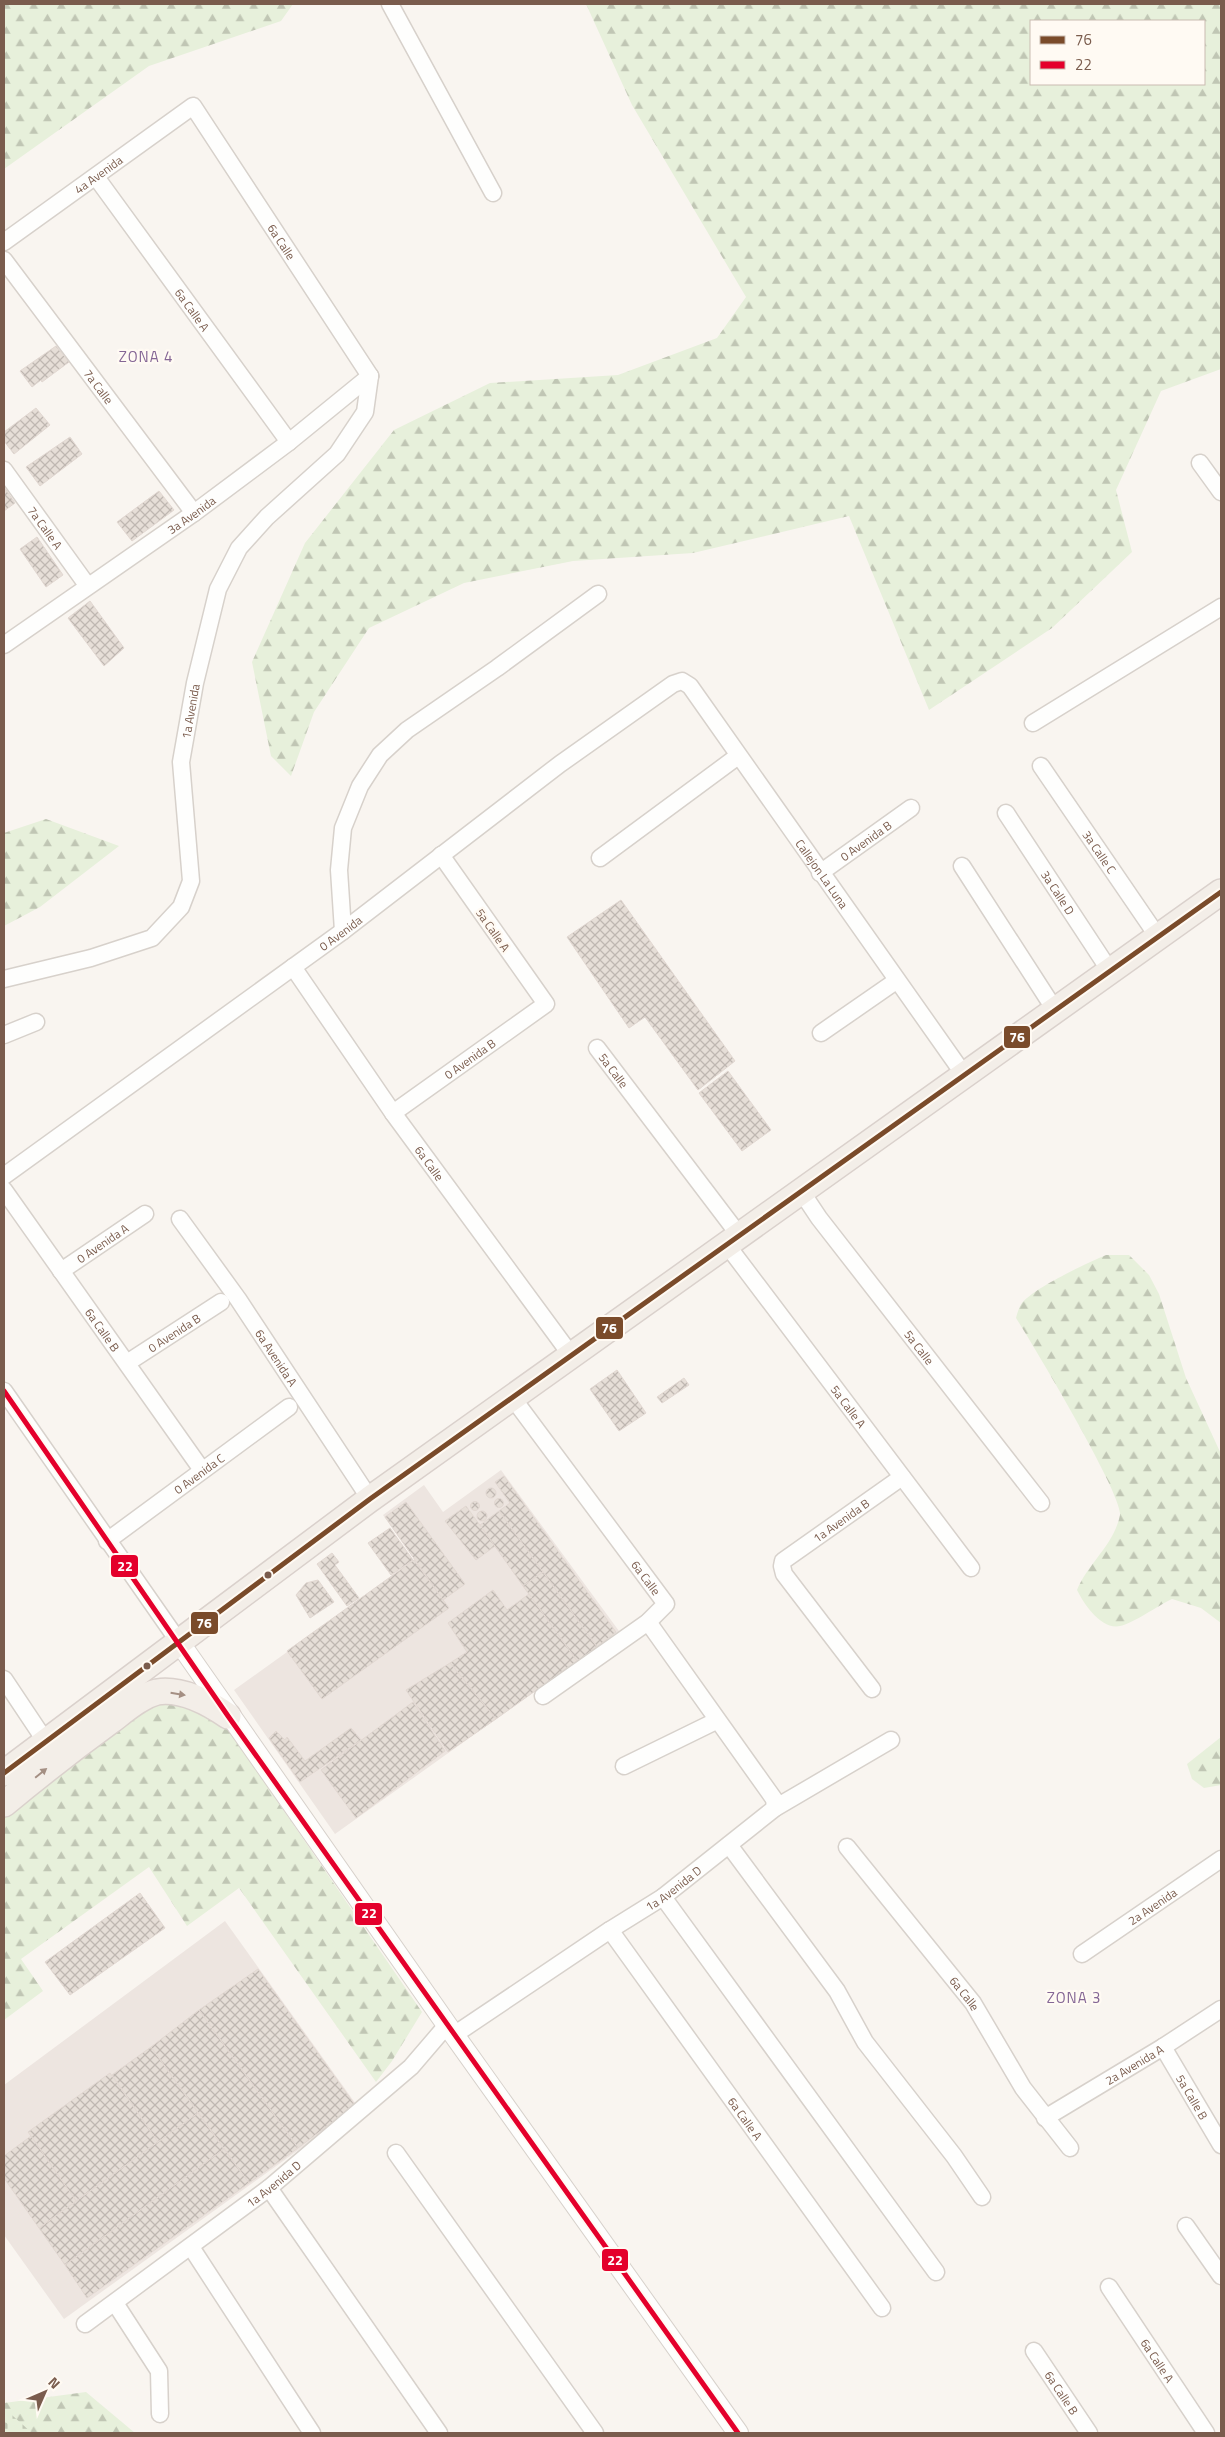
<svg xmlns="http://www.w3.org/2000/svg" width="1225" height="2437" font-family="'Titillium Web',sans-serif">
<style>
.industrial{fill:#ede5e0}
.forest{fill:url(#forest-firs);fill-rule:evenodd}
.cemetery{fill:url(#cemetery-stones)}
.building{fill:url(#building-cross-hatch);stroke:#e2d8d2}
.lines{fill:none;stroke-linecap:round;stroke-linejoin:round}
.minor-casing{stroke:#d7d1cb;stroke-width:19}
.tertiary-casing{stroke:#d7d1cb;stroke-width:22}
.primary-casing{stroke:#dad1cc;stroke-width:28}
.minor{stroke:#fefefd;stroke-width:16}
.tertiary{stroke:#fefefd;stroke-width:20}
.primary{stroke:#f3eee8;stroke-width:25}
.bus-1-casing{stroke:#fffaf3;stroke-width:9}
.bus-2-casing{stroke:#fffaf3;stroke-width:9}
.bus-1{stroke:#7a4b2a;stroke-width:5}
.bus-2{stroke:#e4002b;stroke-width:5}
.oneway{fill:#a48f83}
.bus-dot{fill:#7a5c4d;stroke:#fffaf3;stroke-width:2}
.labels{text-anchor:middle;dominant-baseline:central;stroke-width:4.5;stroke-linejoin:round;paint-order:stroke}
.street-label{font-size:12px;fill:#7a5c4d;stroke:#fffaf3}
.quarter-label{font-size:15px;letter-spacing:1px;fill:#846695;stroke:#fffaf3}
.line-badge{stroke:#fffaf3;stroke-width:2}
.badge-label{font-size:14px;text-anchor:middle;font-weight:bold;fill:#fff}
</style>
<defs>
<pattern id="forest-firs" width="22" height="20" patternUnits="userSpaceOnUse" patternTransform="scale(1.25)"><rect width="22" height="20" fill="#e7f0db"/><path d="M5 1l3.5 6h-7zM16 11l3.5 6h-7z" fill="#c0c6b4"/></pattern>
<pattern id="cemetery-stones" width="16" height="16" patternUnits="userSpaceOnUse" patternTransform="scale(1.25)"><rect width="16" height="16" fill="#e7f0db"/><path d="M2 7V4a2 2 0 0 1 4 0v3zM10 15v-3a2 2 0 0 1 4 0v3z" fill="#c0c6b4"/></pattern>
<pattern id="building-cross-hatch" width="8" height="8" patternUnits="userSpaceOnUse" patternTransform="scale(1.25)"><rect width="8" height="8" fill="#e6ded7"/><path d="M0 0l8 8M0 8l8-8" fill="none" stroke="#bfb7b1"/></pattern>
</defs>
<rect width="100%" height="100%" fill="#f9f5f0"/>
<!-- industrial -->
<g class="industrial">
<path d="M 501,1470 L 619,1631 L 335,1834 L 234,1690 L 415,1560 L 383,1515 L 424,1485 L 443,1512 Z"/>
<path d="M 225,1921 L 358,2107 L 64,2319 L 4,2235 L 4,2085 Z"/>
</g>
<!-- forest -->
<g class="forest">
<path d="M 4,4 L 293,4 L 281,21 L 149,66 L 4,169 Z"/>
<path d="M 586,4 L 1221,4 L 1221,369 L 1161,391 L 1116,490 L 1132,552 L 1052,628 L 929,710 L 849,516 L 693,553 L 573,561 L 464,583 L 369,628 L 314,712 L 291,776 L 271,756 L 252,662 L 305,543 L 394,430 L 490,383 L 618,375 L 717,338 L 746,297 L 632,105 ZM 1204,21 L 1204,84 L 1031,84 L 1031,21 Z"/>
<path d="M 46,819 L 119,846 L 40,907 L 4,926 L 4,833 Z"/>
<path d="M 1106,1255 L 1129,1255 L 1149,1275 L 1159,1294 L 1186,1378 L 1221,1454 L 1221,1623 L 1201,1608 L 1172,1599 C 1159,1605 1132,1624 1120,1626 C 1101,1630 1084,1604 1077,1590 C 1088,1563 1114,1545 1120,1515 C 1123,1495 1032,1343 1016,1318 C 1017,1314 1019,1307 1022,1303 C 1034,1288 1087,1263 1106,1255 Z"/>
<path d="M 156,1702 L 192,1707 L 225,1725 L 422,2012 L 392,2061 L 376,2082 L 239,1888 L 187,1926 L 149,1867 L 21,1959 L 43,1991 L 4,2020 L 4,1809 Z"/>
<path d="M 1221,1737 L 1221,1785 L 1204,1788 L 1192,1779 L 1187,1764 Z"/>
<path d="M 86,2392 L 135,2433 L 4,2433 L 4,2403 Z"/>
</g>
<!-- cemetery -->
<path class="cemetery" d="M 4,2408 L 32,2433 L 4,2433 Z"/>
<!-- building -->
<g class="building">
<path d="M 56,346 L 69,362 L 42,382 L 41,380 L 32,387 L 20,371 Z"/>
<path d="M 36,408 L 50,425 L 14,454 L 4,441 L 4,432 Z"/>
<path d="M 70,437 L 82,454 L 40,486 L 26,467 Z"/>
<path d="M 4,487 L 15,503 L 4,511 Z"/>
<path d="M 159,491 L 174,510 L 132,541 L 117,522 Z"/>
<path d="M 37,537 L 63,575 L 46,587 L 20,549 Z"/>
<path d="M 90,601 L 124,648 L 104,666 L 68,618 Z"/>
<path d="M 621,900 L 735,1061 L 698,1090 L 645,1017 L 629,1028 L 567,937 Z"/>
<path d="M 728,1071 L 771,1130 L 742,1151 L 699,1093 Z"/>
<path d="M 617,1370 L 646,1413 L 619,1431 L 590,1389 Z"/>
<path d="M 684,1378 L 689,1385 L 662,1403 L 657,1397 Z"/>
<path d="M 504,1476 L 616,1632 L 597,1647 L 499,1511 L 510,1503 L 495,1482 Z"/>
<circle cx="491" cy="1493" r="5"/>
<circle cx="499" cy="1503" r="4.5"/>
<circle cx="475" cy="1506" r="4.5"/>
<path d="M 406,1502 L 465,1584 L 443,1600 L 385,1517 Z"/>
<path d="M 466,1506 L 495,1546 L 476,1560 L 445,1521 Z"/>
<path d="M 499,1511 L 543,1572 L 523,1586 L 480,1525 Z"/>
<circle cx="482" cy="1516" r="5"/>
<path d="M 390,1528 L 413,1560 L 391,1575 L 368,1543 Z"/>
<path d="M 332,1553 L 339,1562 L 335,1565 L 359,1598 L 347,1606 L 317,1564 Z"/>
<path d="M 414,1560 L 449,1608 L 322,1699 L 287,1651 Z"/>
<path d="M 543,1572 L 597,1647 L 577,1661 L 523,1586 Z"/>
<path d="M 318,1580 L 334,1602 L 310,1618 L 296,1595 L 306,1583 Z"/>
<path d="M 493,1590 L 507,1610 L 529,1594 L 577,1661 L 496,1719 L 450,1663 L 467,1652 L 448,1623 Z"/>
<path d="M 450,1663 L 496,1719 L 448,1752 L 406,1690 Z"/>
<path d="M 413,1702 L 445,1751 L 356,1818 L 321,1770 Z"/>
<path d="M 351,1728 L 361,1740 L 300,1782 L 269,1738 L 276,1731 L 285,1740 L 287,1737 L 305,1761 Z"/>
<path d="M 140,1893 L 165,1928 L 70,1995 L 45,1962 Z"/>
<path d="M 258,1969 L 355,2105 L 298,2148 L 199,2010 Z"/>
<path d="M 199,2010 L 298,2148 L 249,2183 L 151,2047 Z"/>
<path d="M 151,2047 L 198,2113 L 158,2142 L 112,2075 Z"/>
<path d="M 110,2073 L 158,2142 L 76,2201 L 28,2132 Z"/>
<path d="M 198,2113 L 224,2149 L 65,2265 L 39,2228 Z"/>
<path d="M 31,2136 L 76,2201 L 39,2228 L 4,2178 L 4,2156 Z"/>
<path d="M 224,2149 L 249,2183 L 87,2298 L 65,2265 Z"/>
</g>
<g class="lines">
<!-- minor casing -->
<g class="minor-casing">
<g id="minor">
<path d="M 390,4 L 493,193"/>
<path id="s1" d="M 96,177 L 289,442"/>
<path id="s2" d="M 4,242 L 193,106 L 370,376"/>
<path id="s3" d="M 4,260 L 194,513"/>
<path d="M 1200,463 L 1221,492"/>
<path id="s4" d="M 4,470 L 87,585"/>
<path id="s5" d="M 4,645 L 194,513 L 289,442 L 370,376"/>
<path d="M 1033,723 L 1221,607"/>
<path id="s6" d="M 1041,766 L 1158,937"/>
<path id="s7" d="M 1006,813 L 1110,971"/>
<path d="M 600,858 L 738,756"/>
<path d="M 962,866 L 1055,1010"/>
<path id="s8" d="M 820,873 L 911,808"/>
<path d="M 343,931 L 339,870 L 343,828 L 360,786 L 380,755 L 407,730 L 497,668 L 598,594"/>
<path id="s9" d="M 293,967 L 393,1113 L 571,1355"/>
<path id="s10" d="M 4,979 L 91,958 L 152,938 L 181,907 L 191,881 L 181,762 L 195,683 L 218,589 L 239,548 L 267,517 L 337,454 L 365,412 L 370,376"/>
<path d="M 821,1033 L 896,981"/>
<path d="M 4,1035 L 36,1022"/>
<path id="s11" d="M 597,1048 L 739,1235"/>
<path id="s12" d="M 393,1113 L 546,1004 L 441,855"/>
<path id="s13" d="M 4,1176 L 343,931 L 560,764 L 673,684 L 682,681 L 690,686 L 965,1076"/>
<path id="s14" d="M 4,1190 L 202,1470"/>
<path id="s15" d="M 801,1191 L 819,1218 L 1041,1503"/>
<path id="s16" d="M 180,1219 L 238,1299 L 370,1499"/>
<path id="s17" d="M 727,1245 L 971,1568"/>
<path id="s18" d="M 61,1271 L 145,1214"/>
<path id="s19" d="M 127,1363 L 221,1302"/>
<path d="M 4,1391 L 179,1642"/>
<path id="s20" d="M 512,1397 L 666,1604 L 648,1622 L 543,1696"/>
<path id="s21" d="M 107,1541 L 289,1407"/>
<path d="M 648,1622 L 774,1799 L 775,1808"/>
<path d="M 4,1679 L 46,1742"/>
<path id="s22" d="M 872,1689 L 784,1574 L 782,1566 L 783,1561 L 902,1477"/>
<path d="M 624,1766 L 716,1721"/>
<path d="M 729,1845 L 837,1991 L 865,2042 L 954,2156 L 982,2197"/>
<path id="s23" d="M 847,1847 L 973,2003 L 1023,2088 L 1070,2148"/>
<path d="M 663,1897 L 936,2272"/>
<path id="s24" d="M 610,1930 L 882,2308"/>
<path id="s25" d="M 1082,1954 L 1221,1859"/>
<path id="s26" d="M 454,2035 L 610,1930 L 663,1897 L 775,1808 L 891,1740"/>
<path id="s27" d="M 1163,2047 L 1221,2145"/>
<path id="s28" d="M 1045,2118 L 1163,2047 L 1221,2009"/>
<path d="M 396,2153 L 595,2433"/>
<path d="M 269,2188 L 439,2433"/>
<path d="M 1186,2226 L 1221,2276"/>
<path d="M 191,2247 L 312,2433"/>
<path id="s29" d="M 1109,2287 L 1206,2433"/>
<path d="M 115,2303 L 159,2371 L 160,2414"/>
<path id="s30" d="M 85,2324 L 269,2188 L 411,2067 L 447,2025"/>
<path id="s31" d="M 1034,2351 L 1089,2433"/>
</g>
</g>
<!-- tertiary casing -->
<g class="tertiary-casing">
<path id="tertiary" d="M 179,1642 L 447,2025 L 738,2433"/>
</g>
<!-- primary casing -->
<g class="primary-casing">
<g id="primary">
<path d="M 4,1773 L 370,1499 L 1221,892"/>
<path d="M 4,1804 C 39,1775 75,1747 112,1720 C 125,1710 141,1696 157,1692 C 182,1688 209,1703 228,1716"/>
</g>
</g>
<!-- minor -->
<use href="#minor" class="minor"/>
<!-- tertiary -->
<use href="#tertiary" class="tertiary"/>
<!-- primary -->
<use href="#primary" class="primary"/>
<!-- bus-1 casing -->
<g class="bus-1-casing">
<path id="bus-1" d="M 4,1773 L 370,1499 L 1221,892"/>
</g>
<!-- bus-2 casing -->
<g class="bus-2-casing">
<path id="bus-2" d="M 4,1391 L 228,1716 L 738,2433"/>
</g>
<!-- bus-1 -->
<use href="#bus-1" class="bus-1"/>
<!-- bus-2 -->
<use href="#bus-2" class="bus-2"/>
</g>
<!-- one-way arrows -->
<defs><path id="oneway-solid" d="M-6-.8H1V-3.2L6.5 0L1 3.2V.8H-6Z" transform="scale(1.25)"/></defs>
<g class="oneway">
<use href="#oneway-solid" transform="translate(178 1694) rotate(9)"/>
<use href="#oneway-solid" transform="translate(41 1773) rotate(-39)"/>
</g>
<!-- markers -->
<g class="bus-dot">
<circle cx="268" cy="1575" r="4.5"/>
<circle cx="147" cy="1666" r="4.5"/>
</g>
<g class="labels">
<!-- street labels -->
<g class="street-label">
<text stroke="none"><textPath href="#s2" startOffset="116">4a Avenida</textPath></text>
<text stroke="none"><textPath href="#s2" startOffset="395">6a Calle</textPath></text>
<text stroke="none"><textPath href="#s1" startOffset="164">6a Calle A</textPath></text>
<text stroke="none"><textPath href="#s3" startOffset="158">7a Calle</textPath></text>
<text stroke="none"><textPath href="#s5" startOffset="228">3a Avenida</textPath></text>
<text stroke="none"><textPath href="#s4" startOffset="71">7a Calle A</textPath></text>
<text stroke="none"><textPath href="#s10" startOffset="395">1a Avenida</textPath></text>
<text stroke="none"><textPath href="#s8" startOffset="56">0 Avenida B</textPath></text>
<text stroke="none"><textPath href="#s6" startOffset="104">3a Calle C</textPath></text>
<text stroke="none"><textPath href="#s13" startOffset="1079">Callejon La Luna</textPath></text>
<text stroke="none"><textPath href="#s7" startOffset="95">3a Calle D</textPath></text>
<text transform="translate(493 930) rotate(55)">5a Calle A</text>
<text stroke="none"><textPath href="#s13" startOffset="415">0 Avenida</textPath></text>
<text stroke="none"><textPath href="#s12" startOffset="94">0 Avenida B</textPath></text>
<text stroke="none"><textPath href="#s11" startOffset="28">5a Calle</textPath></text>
<text stroke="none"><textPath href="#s9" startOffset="239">6a Calle</textPath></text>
<text stroke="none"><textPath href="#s18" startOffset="50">0 Avenida A</textPath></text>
<text stroke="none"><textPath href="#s14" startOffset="171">6a Calle B</textPath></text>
<text stroke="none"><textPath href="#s19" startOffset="56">0 Avenida B</textPath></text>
<text stroke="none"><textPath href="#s15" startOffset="196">5a Calle</textPath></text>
<text stroke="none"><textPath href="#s16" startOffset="169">6a Avenida A</textPath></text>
<text stroke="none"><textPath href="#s17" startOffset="202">5a Calle A</textPath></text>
<text stroke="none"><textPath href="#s21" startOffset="114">0 Avenida C</textPath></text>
<text stroke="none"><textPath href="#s22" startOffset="229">1a Avenida B</textPath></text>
<text stroke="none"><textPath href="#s20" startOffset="225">6a Calle</textPath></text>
<text stroke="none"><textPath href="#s26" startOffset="264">1a Avenida D</textPath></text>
<text stroke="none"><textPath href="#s25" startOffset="85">2a Avenida</textPath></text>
<text stroke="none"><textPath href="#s23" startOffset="188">6a Calle</textPath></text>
<text stroke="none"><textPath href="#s28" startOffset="104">2a Avenida A</textPath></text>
<text stroke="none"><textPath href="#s27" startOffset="58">5a Calle B</textPath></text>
<text stroke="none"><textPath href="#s24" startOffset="232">6a Calle A</textPath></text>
<text stroke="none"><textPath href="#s30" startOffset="235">1a Avenida D</textPath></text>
<text stroke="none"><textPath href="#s29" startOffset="88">6a Calle A</textPath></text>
<text stroke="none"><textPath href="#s31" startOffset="50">6a Calle B</textPath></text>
</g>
<!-- quarter labels -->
<g class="quarter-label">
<text x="146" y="356">ZONA 4</text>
<text x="1074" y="1997">ZONA 3</text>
</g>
</g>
<g class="line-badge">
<rect x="1003" y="1025" width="28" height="24" rx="5" fill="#7a4b2a"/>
<rect x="595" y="1316" width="29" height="24" rx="5" fill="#7a4b2a"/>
<rect x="110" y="1554" width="29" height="24" rx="5" fill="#e4002b"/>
<rect x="190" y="1611" width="29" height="24" rx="5" fill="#7a4b2a"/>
<rect x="354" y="1902" width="29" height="24" rx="5" fill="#e4002b"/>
<rect x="601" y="2248" width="28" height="24" rx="5" fill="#e4002b"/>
</g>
<g class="badge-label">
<text x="1017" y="1042">76</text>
<text x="609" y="1333">76</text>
<text x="125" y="1571">22</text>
<text x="204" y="1628">76</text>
<text x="369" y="1918">22</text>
<text x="615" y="2265">22</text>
</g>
<!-- border -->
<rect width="1225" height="2437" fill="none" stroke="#7a5c4d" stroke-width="10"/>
<!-- legend -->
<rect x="1030" y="20" width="175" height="65" fill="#fffaf3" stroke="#cabbb1"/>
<rect x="1040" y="36" width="25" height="8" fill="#7a4b2a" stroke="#cabbb1"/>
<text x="1075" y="45" font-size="15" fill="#7a5c4d">76</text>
<rect x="1040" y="61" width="25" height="8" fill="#e4002b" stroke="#cabbb1"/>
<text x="1075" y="70" font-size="15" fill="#7a5c4d">22</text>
<!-- north arrow -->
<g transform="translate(45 2392) rotate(45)" stroke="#fffaf3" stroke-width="4" paint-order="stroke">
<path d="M0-4L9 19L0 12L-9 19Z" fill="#7a5c4d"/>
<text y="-8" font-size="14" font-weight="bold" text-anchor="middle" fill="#7a5c4d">N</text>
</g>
</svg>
